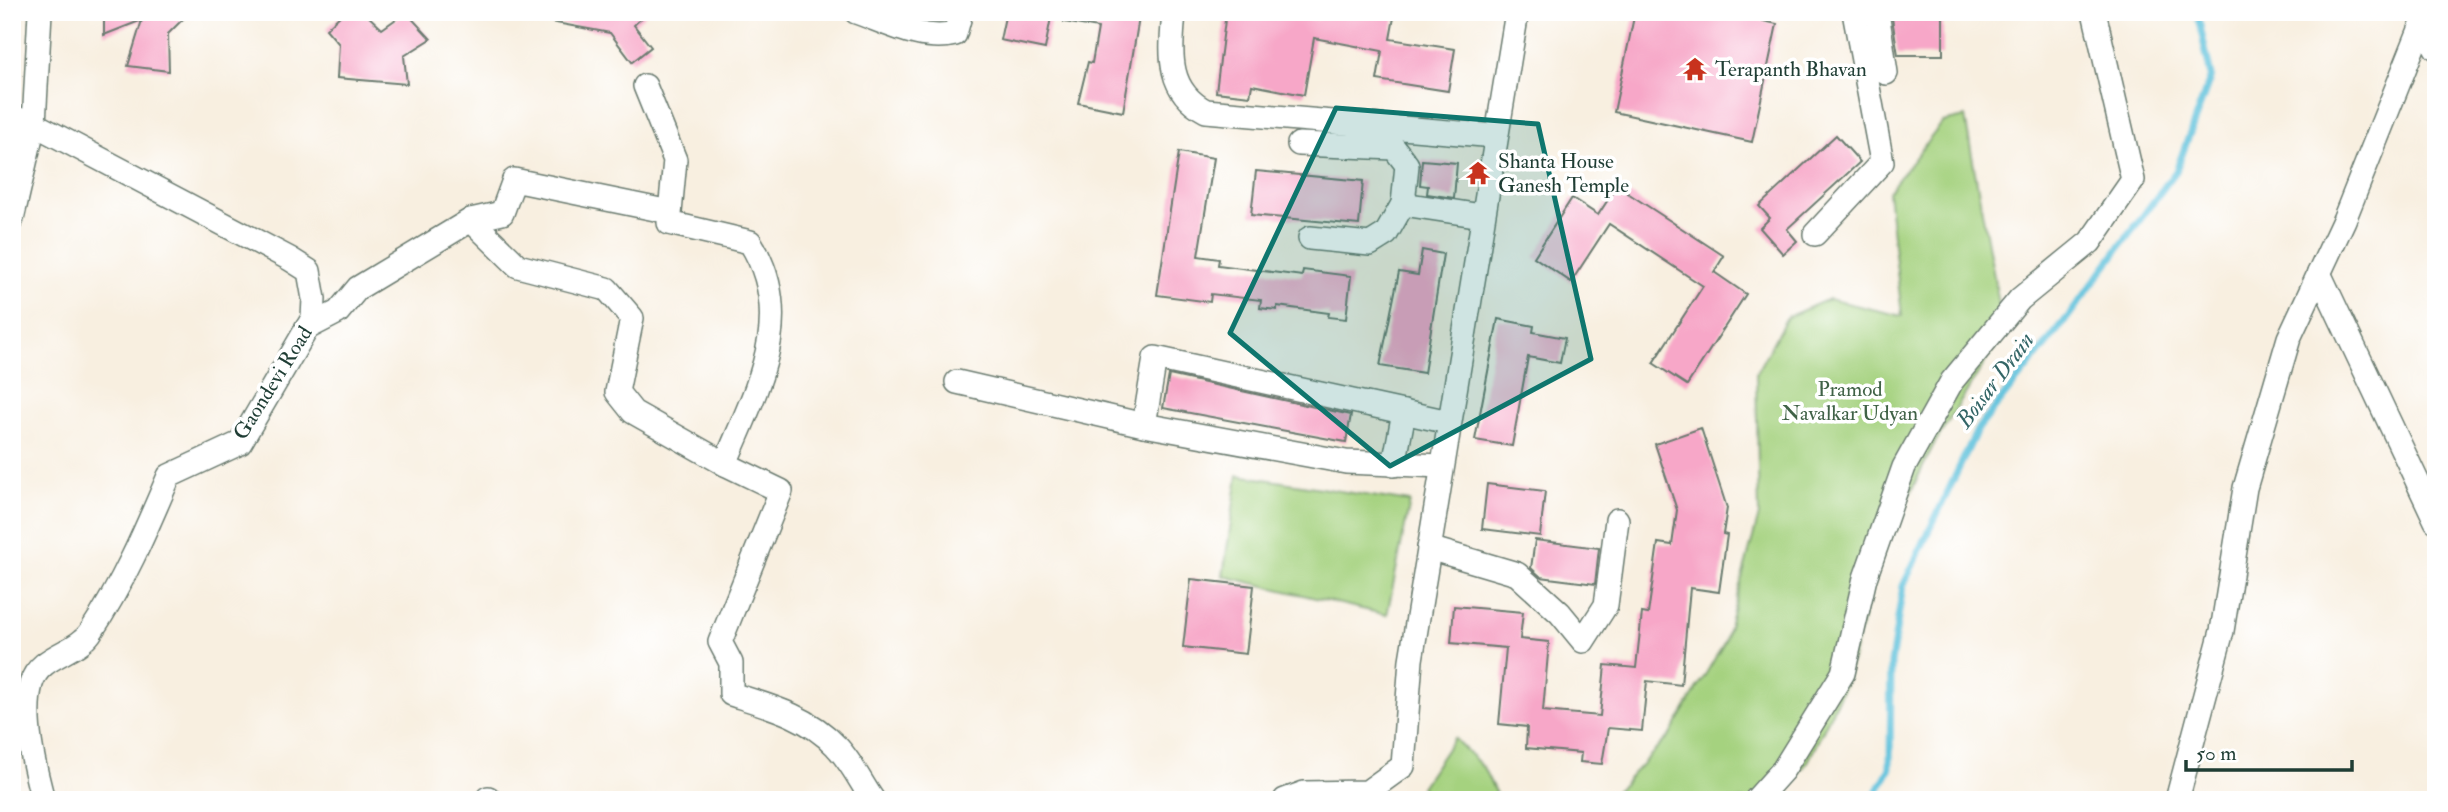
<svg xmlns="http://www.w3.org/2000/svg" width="2448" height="812" font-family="'IM FELL Double Pica',serif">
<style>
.green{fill:#a5d27f;stroke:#62885a;stroke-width:2}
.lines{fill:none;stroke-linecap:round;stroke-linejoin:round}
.stream{stroke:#5dc1db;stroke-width:7}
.building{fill:#f7a7c8}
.minor-casing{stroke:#6b7b70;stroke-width:26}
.minor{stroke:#fff;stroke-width:23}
.marked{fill:#0f766e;fill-opacity:0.2;stroke:#0f766e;stroke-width:5;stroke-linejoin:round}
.labels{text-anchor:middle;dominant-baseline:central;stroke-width:7;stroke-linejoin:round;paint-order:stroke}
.poi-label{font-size:21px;fill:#1f3d34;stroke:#fff;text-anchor:start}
.street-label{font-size:21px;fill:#1f3d34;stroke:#fff}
.park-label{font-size:21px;fill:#406247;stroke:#fff}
.water-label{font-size:23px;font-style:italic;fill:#326566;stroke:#fff}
</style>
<rect width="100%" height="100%" fill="#fff"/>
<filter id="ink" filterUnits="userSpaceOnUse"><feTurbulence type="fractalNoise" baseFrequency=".0143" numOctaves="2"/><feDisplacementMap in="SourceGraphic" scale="14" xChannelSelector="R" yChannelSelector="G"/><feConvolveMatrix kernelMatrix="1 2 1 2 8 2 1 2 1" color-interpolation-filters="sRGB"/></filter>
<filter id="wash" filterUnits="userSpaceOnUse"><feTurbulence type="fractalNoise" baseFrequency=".00686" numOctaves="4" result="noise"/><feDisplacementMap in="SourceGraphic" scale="28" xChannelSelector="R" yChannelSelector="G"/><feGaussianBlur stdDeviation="1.57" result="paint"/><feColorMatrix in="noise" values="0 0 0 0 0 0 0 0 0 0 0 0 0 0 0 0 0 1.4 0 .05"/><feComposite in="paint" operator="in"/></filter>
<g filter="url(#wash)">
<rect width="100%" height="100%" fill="#f8efe0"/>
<!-- green -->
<g class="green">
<path d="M 1965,117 L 2004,332 L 1933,446 L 1879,557 L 1846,682 L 1808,762 L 1775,800 L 1608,800 L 1670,735 L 1725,641 L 1759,515 L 1756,373 L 1787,317 L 1829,299 L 1902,316 L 1888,192 L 1943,122 Z"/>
<path d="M 1238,475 L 1410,502 L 1387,615 L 1223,576 Z"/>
<path d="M 1454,738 L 1483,767 L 1499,800 L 1430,800 L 1421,787 Z"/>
</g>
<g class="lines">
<!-- stream -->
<path class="stream" d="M 1873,800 L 1890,768 L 1891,663 L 1903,586 L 1977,430 L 2068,317 L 2176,171 L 2211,76 L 2197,12"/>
</g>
<g id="blocks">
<!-- building -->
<g class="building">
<path d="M 104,12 L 190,12 L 168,34 L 169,71 L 128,66 L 142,20 L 104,35 Z"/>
<path d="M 344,12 L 364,12 L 382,29 L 406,12 L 431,39 L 404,56 L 407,84 L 337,78 L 339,44 L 326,29 Z"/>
<path d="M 546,12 L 648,12 L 634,25 L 651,47 L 632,62 L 610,33 L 545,21 Z"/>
<path d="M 1006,12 L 1052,12 L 1045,49 L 1000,40 Z"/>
<path d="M 1065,12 L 1140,12 L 1123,112 L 1078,103 L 1088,62 L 1092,63 L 1098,28 L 1064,22 Z"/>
<path d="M 1226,12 L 1275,12 L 1318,20 L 1320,12 L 1395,12 L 1390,39 L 1455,49 L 1448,91 L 1377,80 L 1382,51 L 1314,38 L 1304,95 L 1252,85 L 1250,96 L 1216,92 Z"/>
<path d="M 1635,12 L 1722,12 L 1777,24 L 1752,142 L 1614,112 Z"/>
<path d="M 1891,12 L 1943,12 L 1943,55 L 1898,55 Z"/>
<path d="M 1836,135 L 1860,162 L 1787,229 L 1797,241 L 1783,254 L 1760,228 L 1770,218 L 1759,206 Z"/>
<path d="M 1179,152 L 1214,158 L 1198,256 L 1219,259 L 1218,265 L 1302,276 L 1303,270 L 1351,276 L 1346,319 L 1328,317 L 1329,313 L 1277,306 L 1277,310 L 1260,308 L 1261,300 L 1211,294 L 1210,302 L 1157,295 Z"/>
<path d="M 1422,160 L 1457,163 L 1454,198 L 1427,194 L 1428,186 L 1420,185 Z"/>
<path d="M 1256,171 L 1363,181 L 1359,225 L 1251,215 Z"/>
<path d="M 1617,186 L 1724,256 L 1714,272 L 1746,294 L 1687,385 L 1653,363 L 1703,286 L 1609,224 L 1571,282 L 1534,257 L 1572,198 L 1598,215 Z"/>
<path d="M 1422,250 L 1443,254 L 1424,373 L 1380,366 L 1399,272 L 1418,275 Z"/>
<path d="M 1498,319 L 1534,326 L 1533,332 L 1565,338 L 1560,363 L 1528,357 L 1512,446 L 1475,440 Z"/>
<path d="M 1169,375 L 1351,415 L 1346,442 L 1163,408 Z"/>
<path d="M 1701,428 L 1727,508 L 1723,534 L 1727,535 L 1719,592 L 1690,588 L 1681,685 L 1647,681 L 1642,731 L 1608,728 L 1602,764 L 1580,762 L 1581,753 L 1526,748 L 1527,727 L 1499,724 L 1506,648 L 1451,643 L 1454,606 L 1523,612 L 1520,639 L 1549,642 L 1543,711 L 1600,716 L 1605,665 L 1636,668 L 1642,613 L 1648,614 L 1658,543 L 1672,545 L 1677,510 L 1655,444 Z"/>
<path d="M 1487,484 L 1545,491 L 1540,536 L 1482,529 Z"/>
<path d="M 1535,540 L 1599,548 L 1595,584 L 1541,577 L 1531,568 Z"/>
<path d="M 1191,579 L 1254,586 L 1246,654 L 1183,647 Z"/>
</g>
</g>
</g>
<g filter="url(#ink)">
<use href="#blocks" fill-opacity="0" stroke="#6b7b70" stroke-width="2"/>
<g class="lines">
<!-- minor casing -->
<g class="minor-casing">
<g id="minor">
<path d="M 856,12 C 888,23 922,42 955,34 L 961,12"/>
<path d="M 1174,12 C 1171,51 1165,90 1206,111 L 1495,136"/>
<path d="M 1877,12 L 1886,73"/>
<path d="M 2424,27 L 2436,48"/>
<path d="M 645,86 L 675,160 L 669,223 L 750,242 C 798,318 755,391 725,464 L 781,491 L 720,642 L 731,663 L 731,694 C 769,706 808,716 836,746 C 851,761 861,783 873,800"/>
<path d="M 12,117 L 34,124 L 290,259 L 309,271 L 314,299 L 313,318 L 240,443 L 169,476 C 146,530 123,584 90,633 C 75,654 39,655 31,684 C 22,719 34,766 43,800"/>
<path d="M 1299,144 L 1394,148 L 1407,165 L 1403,204"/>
<path d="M 12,219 L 34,124 L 40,12"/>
<path d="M 471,220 L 518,266 L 607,289 L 632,318 L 617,392 L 633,412 L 725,464"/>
<path d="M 1815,234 L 1882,162 L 1854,12"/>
<path d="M 1310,238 L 1370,244 L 1386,234 L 1403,204 L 1482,216"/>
<path d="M 2319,273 L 2436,521"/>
<path d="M 307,328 L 338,312 L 358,288 L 471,220 L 502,213 L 514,180 L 670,212"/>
<path d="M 957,382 L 1144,425 L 1346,462 L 1442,466"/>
<path d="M 1144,425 L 1155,358 L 1449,422"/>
<path d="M 1394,465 L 1404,412"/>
<path d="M 1429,548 L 1517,574 L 1560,613 L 1583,641 L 1606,605 L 1617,520"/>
<path d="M 487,800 L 488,798"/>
<path d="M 1285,800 L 1304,793 L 1367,792 L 1403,766 L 1411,660 L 1517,12"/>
<path d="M 1756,800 L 1783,770 L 1843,673 L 1865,578 L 1904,467 L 1952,381 L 2020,299 L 2090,242 L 2133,180 L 2094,12"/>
<path d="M 2177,800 L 2222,631 L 2245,488 L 2289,338 L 2344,220 L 2427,12"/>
</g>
</g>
<!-- minor -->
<use href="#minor" class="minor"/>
</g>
</g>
<!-- marked area -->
<path class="marked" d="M 1336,108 L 1538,124 L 1591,359 L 1390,466 L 1230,333 Z"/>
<!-- icons -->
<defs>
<g id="temple-bare" transform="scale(1.89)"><path d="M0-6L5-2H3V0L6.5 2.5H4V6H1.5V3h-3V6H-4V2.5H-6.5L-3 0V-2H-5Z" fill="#c8321e" stroke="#fff" stroke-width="2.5" paint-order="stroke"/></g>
</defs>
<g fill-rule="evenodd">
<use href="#temple-bare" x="1695" y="69"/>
<use href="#temple-bare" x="1478" y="173"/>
</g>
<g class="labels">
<!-- poi labels -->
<g class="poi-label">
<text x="1715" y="69">Terapanth Bhavan</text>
<text x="1498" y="161">Shanta House<tspan x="1498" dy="24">Ganesh Temple</tspan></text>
</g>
<!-- street labels -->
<g class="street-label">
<text transform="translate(273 383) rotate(-58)">Gaondevi Road</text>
</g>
<!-- park labels -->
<g class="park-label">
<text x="1850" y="389">Pramod<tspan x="1850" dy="24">Navalkar Udyan</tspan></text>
</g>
<!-- water labels -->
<g class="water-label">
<text transform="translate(1995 380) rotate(-53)">Boisar Drain</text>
</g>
</g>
<!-- margin -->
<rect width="2448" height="812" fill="none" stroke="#fff" stroke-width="42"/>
<!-- scale -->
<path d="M2186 760v10h166v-10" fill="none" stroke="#1f3d34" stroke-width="3.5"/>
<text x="2196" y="760" font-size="21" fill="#1f3d34" stroke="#ffffff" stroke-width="5" paint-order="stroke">50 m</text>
</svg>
